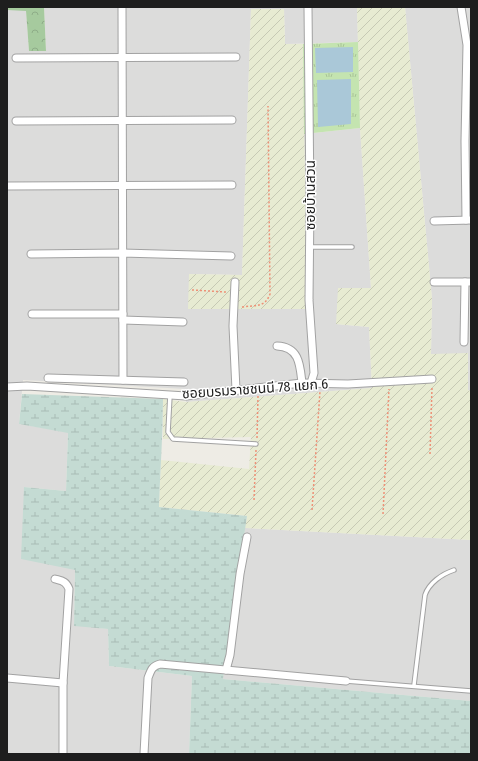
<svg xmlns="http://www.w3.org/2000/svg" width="478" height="761" font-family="'Fira Sans Condensed','Noto Sans Thai',sans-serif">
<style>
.residential{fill:#dcdcdb}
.farmland{fill:url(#farmland-furrows)}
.grass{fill:url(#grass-tufts)}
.forest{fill:url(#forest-crowns)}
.wetland{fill:url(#wetland-marsh)}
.water{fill:#aac8d8}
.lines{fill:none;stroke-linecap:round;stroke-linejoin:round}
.lane-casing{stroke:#a2a2a2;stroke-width:5.5}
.street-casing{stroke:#a2a2a2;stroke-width:9}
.path{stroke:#ed9177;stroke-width:1.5;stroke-dasharray:2 2;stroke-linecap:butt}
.lane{stroke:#fff;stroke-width:3.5}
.street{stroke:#fff;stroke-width:7}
.labels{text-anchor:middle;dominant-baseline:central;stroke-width:3;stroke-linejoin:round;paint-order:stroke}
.street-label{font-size:14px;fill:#1e1e1e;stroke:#fff}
</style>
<defs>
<pattern id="farmland-furrows" width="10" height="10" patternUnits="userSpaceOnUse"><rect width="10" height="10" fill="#e7ebd2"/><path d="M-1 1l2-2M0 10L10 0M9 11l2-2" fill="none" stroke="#c6c9b4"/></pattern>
<pattern id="grass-tufts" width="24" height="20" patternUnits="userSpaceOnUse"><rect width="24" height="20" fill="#c4e4b0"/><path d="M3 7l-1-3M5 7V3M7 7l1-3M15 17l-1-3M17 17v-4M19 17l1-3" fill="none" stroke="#a8c397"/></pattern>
<pattern id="forest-crowns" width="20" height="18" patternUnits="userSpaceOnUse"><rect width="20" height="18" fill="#a6ca9e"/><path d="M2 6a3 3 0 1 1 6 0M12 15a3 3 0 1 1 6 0" fill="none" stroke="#8ead88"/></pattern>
<pattern id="wetland-marsh" width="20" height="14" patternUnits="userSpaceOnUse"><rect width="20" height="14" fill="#c4dbd3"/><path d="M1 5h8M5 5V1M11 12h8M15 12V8" fill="none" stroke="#a8bcb5"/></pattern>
</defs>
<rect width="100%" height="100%" fill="#eeece5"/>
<!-- residential -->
<g class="residential">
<path d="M 44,7 L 357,7 L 358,42 L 285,44 L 284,9 L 251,9 L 242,275 L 189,274 L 307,309 L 304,134 L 360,128 L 371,288 L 336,324 L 369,327 L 372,388 L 186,402 L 186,389 L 23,380 L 19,424 L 68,432 L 66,491 L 24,487 L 75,570 L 74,625 L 108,629 L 109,666 L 192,676 L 189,754 L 7,754 L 7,10 L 26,10 L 29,51 L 46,51 Z"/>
<path d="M 405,7 L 471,7 L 471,391 L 468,390 L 431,354 L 432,299 Z"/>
<path d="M 245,528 L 471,540 L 471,701 L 223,679 Z"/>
</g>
<!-- farmland -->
<g class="farmland">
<path d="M 357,7 L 405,7 L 432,299 L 431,354 L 468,353 L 468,390 L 471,391 L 471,540 L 245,528 L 247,516 L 159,507 L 161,460 L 249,469 L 251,437 L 163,439 L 163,399 L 186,402 L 372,388 L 369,327 L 336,324 L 338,288 L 371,288 L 360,128 Z"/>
<path d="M 251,9 L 284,9 L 285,44 L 303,44 L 307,309 L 188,309 L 189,274 L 242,275 Z"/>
</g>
<!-- grass -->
<path class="grass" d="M 358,42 L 360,128 L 304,134 L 303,44 Z"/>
<!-- forest -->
<path class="forest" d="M 7,7 L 44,7 L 46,51 L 29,51 L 26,11 L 7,10 Z"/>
<!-- wetland -->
<path class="wetland" d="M 22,394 L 163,399 C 163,435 160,471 159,507 L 247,516 L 223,679 L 471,701 L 471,754 L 189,754 L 192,676 L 109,666 L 108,629 L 74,626 L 75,570 L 21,559 L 24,487 L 66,491 L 68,433 L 19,424 Z"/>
<!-- water -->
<g class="water">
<path d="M 353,47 L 353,72 L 316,73 L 315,48 Z"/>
<path d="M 351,79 L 351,124 L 318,127 L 317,80 Z"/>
</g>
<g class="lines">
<!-- lane casing -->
<g class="lane-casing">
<g id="lane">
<path d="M 310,247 L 352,247"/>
<path d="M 170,395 L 168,432 L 173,439 L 256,444"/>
<path d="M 346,681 L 471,691"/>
<path d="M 414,685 L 425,595 C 429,583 442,574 454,570"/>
</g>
</g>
<!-- street casing -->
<g class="street-casing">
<g id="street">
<path d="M 122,7 L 123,380"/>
<path d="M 308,7 L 310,202 L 309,300 L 314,373 L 311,383"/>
<path d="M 461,7 L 467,45 L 465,141 L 466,220"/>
<path d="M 16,58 L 236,57"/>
<path d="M 16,121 L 232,120"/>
<path d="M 7,186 L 232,185"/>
<path d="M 434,221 L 471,220"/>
<path d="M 31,254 L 122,253 L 231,256"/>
<path d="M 235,282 L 233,326 L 236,390"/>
<path d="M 434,282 L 471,282"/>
<path d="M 32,314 L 123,314"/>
<path d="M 123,320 L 183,322"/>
<path d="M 464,342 L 465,282"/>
<path d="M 277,346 C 300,347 300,366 302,383"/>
<path d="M 48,378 L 184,382"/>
<path d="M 7,387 L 27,386 L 186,396 L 302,383 L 348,384 L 432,379"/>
<path d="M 55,579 C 62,581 66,581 69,589 L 63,683 L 63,754"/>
<path d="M 226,670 L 230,655 L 240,574 L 247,537"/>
<path d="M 7,678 L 63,683"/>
<path d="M 144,754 L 148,678 C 151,670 152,666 160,664 L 346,681"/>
</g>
</g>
<!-- path -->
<g class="path">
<path d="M 192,290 L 226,292"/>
<path d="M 242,307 C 255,305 265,308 270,294 L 268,106"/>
<path d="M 257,438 L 258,396"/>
<path d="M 430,454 L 432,387"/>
<path d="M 254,500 L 256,450"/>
<path d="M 312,510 L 320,391"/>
<path d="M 383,514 L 389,389"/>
</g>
<!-- lane -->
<use href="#lane" class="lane"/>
<!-- street -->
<use href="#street" class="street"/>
</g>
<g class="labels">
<!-- street labels -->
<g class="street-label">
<text transform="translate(310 195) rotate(-90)">ซอยบ้านสวน</text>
<text transform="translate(255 389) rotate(-4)">ซอยบรมราชชนนี 78 แยก 6</text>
</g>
</g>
<!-- border -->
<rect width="478" height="761" fill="none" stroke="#1e1e1e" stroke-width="16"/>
</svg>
